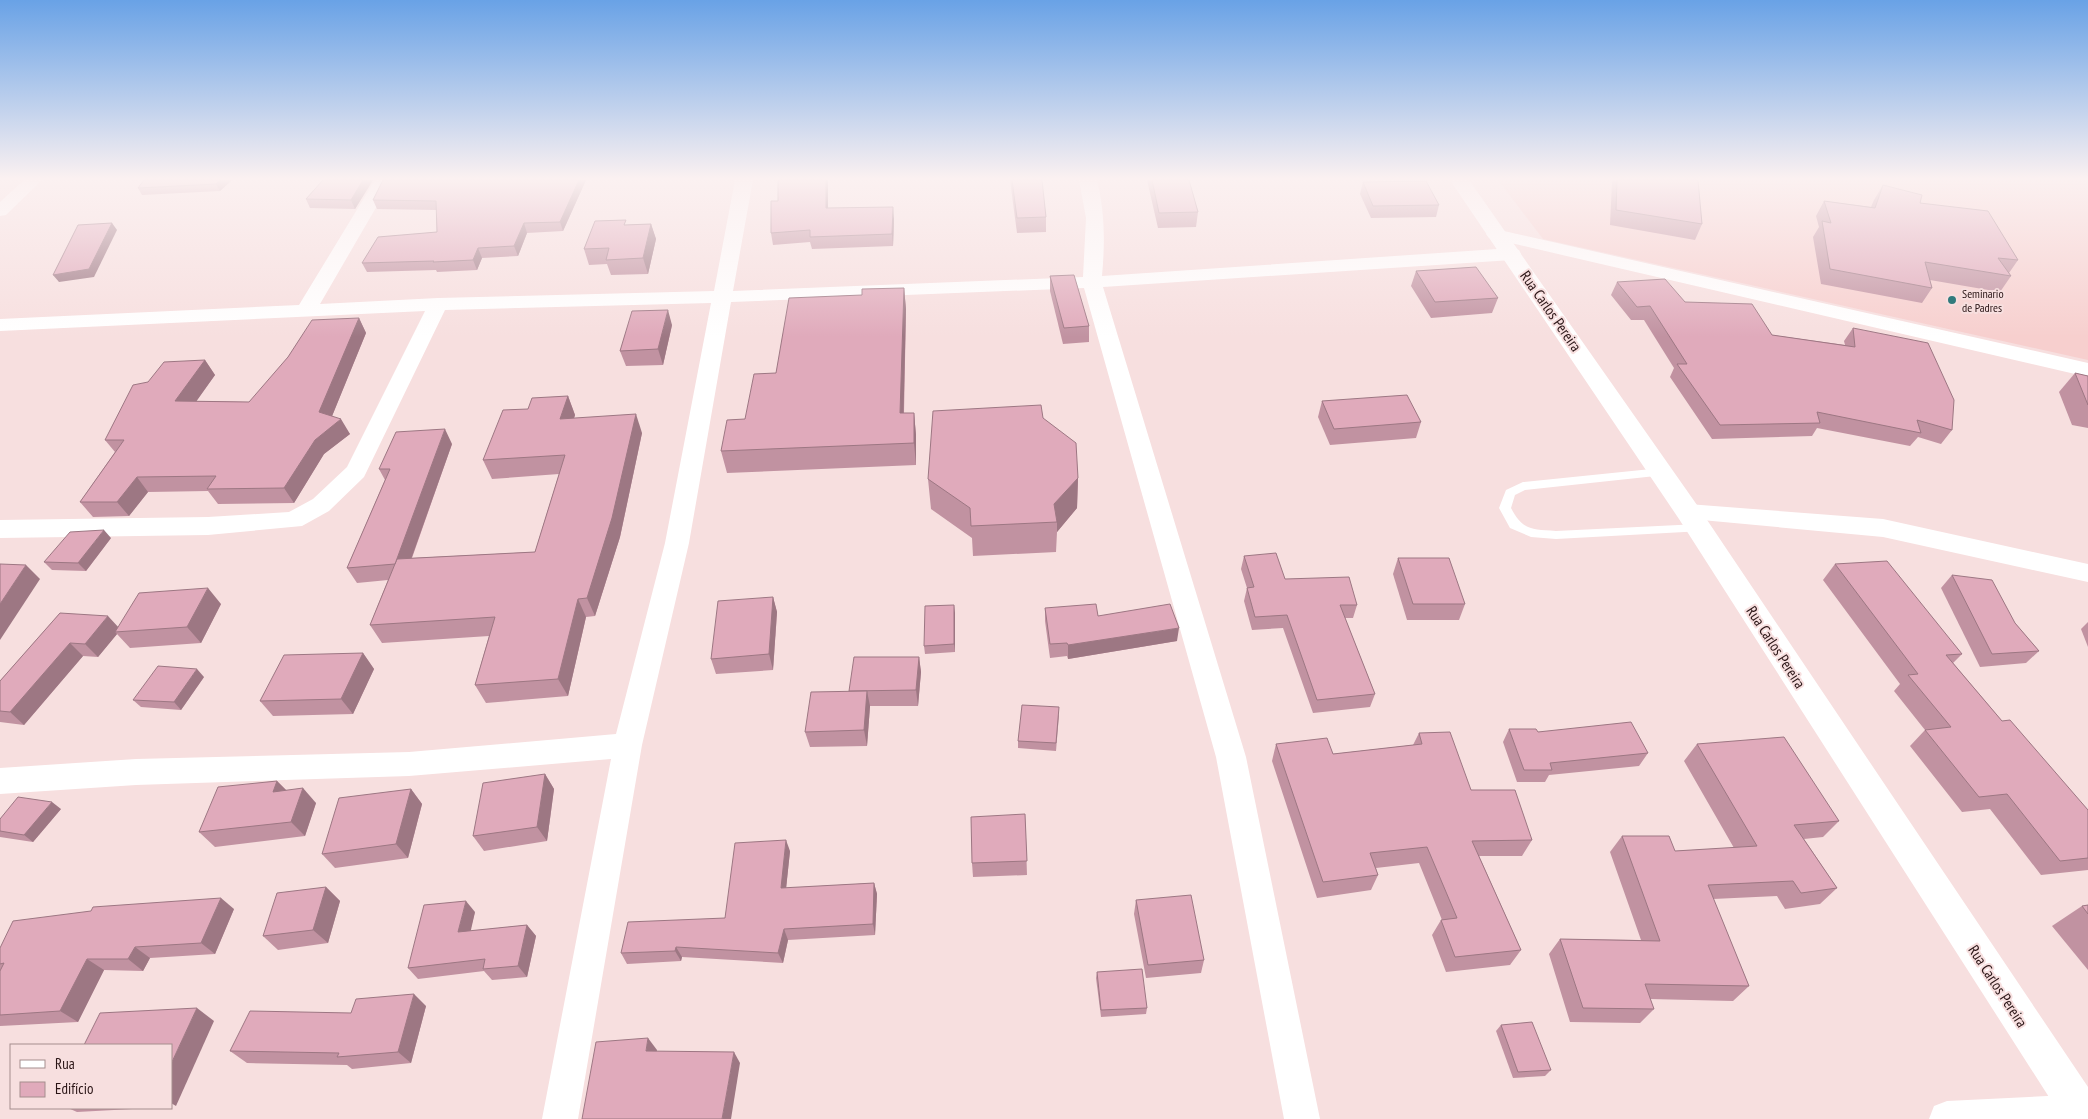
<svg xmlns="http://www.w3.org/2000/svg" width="2088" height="1119" viewBox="0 0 2088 1119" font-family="'PT Sans Narrow',sans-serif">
<rect width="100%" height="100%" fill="#f7dfdf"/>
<path fill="#f7cfce" d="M1498,180H2088V360L1543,239Z"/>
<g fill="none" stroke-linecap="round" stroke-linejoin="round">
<path fill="#fff" fill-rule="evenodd" d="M1661,468L1667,472L1665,475L1525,490L1515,495L1511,508C1523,531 1532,529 1556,531L1699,524L1705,528L1703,531L1556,539L1531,537L1510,528L1499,508L1506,490L1523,482Z"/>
<g fill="#fff" fill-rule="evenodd">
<path d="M24,180H42L6,215L0,216V202Z"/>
<path d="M375,180H392L320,304L438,298L714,291L735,180H753L733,291L1083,277L1086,218L1079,180H1097C1105,212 1105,243 1102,276L1512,248L1519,250L1521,254L1519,258L1512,260L1103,287L1246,757L1320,1119H1284L1216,757L1084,288L731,302L689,543L642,745L578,1119H542L611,759L409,776L136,785L0,794V768L136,759L409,752L616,734L665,543L711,303L445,310L364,477L329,511L302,526L208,535L0,538V520L208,517L289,512L313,499L347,467L425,311L0,331V319L299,305Z"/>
<path d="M1495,229L2088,363V377L1489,238L1486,234L1489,230Z"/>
<path d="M1688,504L1883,519L2088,564V582L1883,537L1680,518L1676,512L1680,506Z"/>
<path d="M2088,1094V1119H1929L1934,1106L1947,1101Z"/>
</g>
<path fill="#fff" fill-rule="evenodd" d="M1450,180H1469L1697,505L2088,1087V1119H2063L1679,519Z"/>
</g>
<g fill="#c192a1">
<path d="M144,180H232L220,191L142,195L138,188Z"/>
<path d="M323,180H373L355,209L310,208L306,199Z"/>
<path d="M383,180H586L563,231L527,233L518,256L482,258L477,270L437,272L436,270L367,272L362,263L437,232V210L377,209L373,200Z"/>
<path d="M778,180H828V208L894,219L893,246L812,249L810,242L773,245L771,233L778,201Z"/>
<path d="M1010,180H1042L1046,217V232L1017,233Z"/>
<path d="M1147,180H1189L1198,212L1196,227L1158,228Z"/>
<path d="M1613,180H1696L1702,224L1695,240L1610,225L1612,182Z"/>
<path d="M1363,182L1439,205L1436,217L1371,218L1360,194Z"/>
<path d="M1883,185L1920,203L2018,260L2009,273L2011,276L2000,292L1930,280L1932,288L1922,303L1821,284L1813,237L1819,227L1816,216L1824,201L1871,207L1874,200Z"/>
<path d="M651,224L656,239L648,274L611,275L607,264L589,265L584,249L628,225Z"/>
<path d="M1416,271L1498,298L1492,313L1431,318L1411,286Z"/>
<path d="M1050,276L1089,326V342L1063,344L1050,291Z"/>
<path d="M1617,282L1685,302L1772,335L1845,345L1844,341L1853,328L1952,430L1941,444L1918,437L1910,446L1817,428L1812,436L1712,439L1670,377L1674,368L1644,320H1631L1611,295Z"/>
<path d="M904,288L906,309L904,413H914L916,435V465L727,473L721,451L745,419L776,373L862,295Z"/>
<path d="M359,318L366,333L332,416L350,434L324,454L294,503L218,504L208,491L148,492L129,516L93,517L80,502L115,452L105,440L148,382L205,360L215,375L196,401L249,402Z"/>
<path d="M672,325L663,365L626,366L620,351Z"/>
<path d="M2075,373L2088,376V428L2072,425L2059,392Z"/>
<path d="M568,396L575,415L574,418L642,433L620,537L595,616L586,617L568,696L486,703L475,685L489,636L382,643L370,625L388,580L357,583L347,568L385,480L379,469L452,444L412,558L535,552L559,474L492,479L483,460L528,409Z"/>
<path d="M1322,401L1421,422L1416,438L1330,445L1318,417Z"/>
<path d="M1043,418L1078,478L1077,508L1057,532L1056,552L973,556L972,538L931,509L928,479Z"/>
<path d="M111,538L86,571L52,570L44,562Z"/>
<path d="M1244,556L1285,579L1357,605L1353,618H1345L1375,694L1370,707L1313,713L1283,628L1252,630L1244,601L1247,588L1241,569Z"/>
<path d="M1398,558L1465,604L1459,620H1407L1393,574Z"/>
<path d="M1835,564L1962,654L1953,663L2002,721L2088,810V870L2041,875L1990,809L1962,812L1910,746L1925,730L1894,691L1900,684L1823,580Z"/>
<path d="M1952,575L2015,623L2039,651L2026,663L1980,667L1941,588Z"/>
<path d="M773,597L777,612L773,670L716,674L711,659Z"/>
<path d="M221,604L201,643L130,648L117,634L98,657L83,656L24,725L0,722V681L60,613L118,627Z"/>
<path d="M954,605L955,652L925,654L924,646Z"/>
<path d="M1045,608L1098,616L1177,641L1068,659L1067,656L1050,658L1045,621Z"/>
<path d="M2088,622V647L2081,629Z"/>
<path d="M363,653L374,669L353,714L273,716L260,701Z"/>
<path d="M919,657L921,672L918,706H870L867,746L810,747L805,732L849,691Z"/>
<path d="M204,677L181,710L141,707L133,700Z"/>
<path d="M1059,715L1056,751L1018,748V741Z"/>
<path d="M1509,729L1538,732L1648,753L1639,766L1549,775L1545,782H1517L1503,742Z"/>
<path d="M1419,733L1471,790L1532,840L1522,856H1479L1521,950L1510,965L1446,972L1432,935L1441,920H1442L1419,863L1376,868L1378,875L1371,890L1317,898L1272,761L1276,744L1333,754L1413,745Z"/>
<path d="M1697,744L1839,821L1823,837L1804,839L1837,888L1820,904L1785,909L1777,896L1713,899L1749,986L1733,1001L1650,999L1654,1009L1640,1023L1570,1022L1549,954L1560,939L1641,940L1610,852L1622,836L1675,851L1734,848L1684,761Z"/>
<path d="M545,774L554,789L547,841L484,851L473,836Z"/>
<path d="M277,781L286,790L316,803L305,836L215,847L199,832Z"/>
<path d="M411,789L422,804L408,858L335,868L322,854Z"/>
<path d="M61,809L33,842L0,837V819Z"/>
<path d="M1025,814L1027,875L973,877L972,863Z"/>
<path d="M790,851L786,888L874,883L877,894L875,935L788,940L783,963L682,957L681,961L627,964L621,953L725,918Z"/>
<path d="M326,887L340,901L328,943L278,950L263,936Z"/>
<path d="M1136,900L1204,960L1201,973L1146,978L1134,914Z"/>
<path d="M2088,905V970L2052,926L2082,906Z"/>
<path d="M234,909L215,954L150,958L143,971L104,970L78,1022L0,1026V948Z"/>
<path d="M475,912L470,931L527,925L536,936L527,977L492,980L484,971L418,979L408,968Z"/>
<path d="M1097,972L1147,1008L1146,1014L1101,1017L1096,978Z"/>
<path d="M426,1006L411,1063L352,1069L347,1065L247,1063L230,1051L351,1013Z"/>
<path d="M1501,1025L1551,1070L1545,1076L1513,1078L1496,1031Z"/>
<path d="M68,1108H151L77,1112Z"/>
</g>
<g fill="#9d7783">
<path d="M220,180H232L220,191L216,184Z"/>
<path d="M363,180H373L355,209L351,200Z"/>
<path d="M579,180H586L563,231L560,222Z"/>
<path d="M826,180H828V220L826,208Z"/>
<path d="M893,207L894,219L893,246L892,234Z"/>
<path d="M112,223L117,230L94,277L59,282L53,275Z"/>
<path d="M524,223L527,233L518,256L514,246Z"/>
<path d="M651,224L656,239L648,274L643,258Z"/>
<path d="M478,248L482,258L477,270L473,260Z"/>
<path d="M904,288L906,309L903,435L900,413Z"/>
<path d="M668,310L672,325L663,365L658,349Z"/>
<path d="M359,318L366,333L328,426L319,412Z"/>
<path d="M205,360L215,375L186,416L175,401Z"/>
<path d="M568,396L575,415L568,438L560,419Z"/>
<path d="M914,413L916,435V465L914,443Z"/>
<path d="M636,414L642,433L620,537L595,616L587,598Z"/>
<path d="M341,419L350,434L324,454L294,503L284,488L315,440Z"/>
<path d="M445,429L452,444L404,579L395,564Z"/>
<path d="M137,477L148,492L129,516L117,502Z"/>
<path d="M1078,478L1077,508L1057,532V522L1054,504Z"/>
<path d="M104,530L111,538L86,571L78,563Z"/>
<path d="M26,565L40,579L0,640V604Z"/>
<path d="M208,588L221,604L201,643L187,627Z"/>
<path d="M773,597L777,612L773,670L769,654Z"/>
<path d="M578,599L586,617L568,696L558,679Z"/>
<path d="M954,605L955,613V652L954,644Z"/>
<path d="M108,616L120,629L115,632L117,634L98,657L85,644Z"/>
<path d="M1179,628L1177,641L1068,659V645Z"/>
<path d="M70,643L83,656L24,725L10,712Z"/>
<path d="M363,653L374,669L353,714L341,699Z"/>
<path d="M919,657L921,672L918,706L916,690Z"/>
<path d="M197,669L204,677L181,710L174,702Z"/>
<path d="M867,691L870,706L867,746L864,730Z"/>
<path d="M545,774L554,789L547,841L537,827Z"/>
<path d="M277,781L291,795L273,792Z"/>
<path d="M303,788L316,803L305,836L291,822Z"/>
<path d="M411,789L422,804L408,858L396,844Z"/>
<path d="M52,802L61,809L33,842L24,835Z"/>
<path d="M786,840L790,851L785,899L781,888Z"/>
<path d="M874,883L877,894L875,935L873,924Z"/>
<path d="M326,887L340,901L328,943L313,930Z"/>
<path d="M221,898L234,909L215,954L201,943Z"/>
<path d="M466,901L475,912L468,943L458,932Z"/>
<path d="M527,925L536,936L527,977L518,966Z"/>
<path d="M784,929L788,940L783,963L778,953Z"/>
<path d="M135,947L150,958L143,971L128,959Z"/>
<path d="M676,947L682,957L681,961L675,951Z"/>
<path d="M87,959L104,970L78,1022L60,1011Z"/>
<path d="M414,994L426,1006L411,1063L398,1052Z"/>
<path d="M197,1008L214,1021L176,1106L171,1103V1064Z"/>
<path d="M648,1038L657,1050L655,1063L646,1051Z"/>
<path d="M734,1052L740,1063L731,1119H722Z"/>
</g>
<g fill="#e0aabb" stroke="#9d7783">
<path d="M144,180H220L216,184L138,188Z"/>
<path d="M323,180H363L351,200L306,199Z"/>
<path d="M383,180H579L560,222L524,223L514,246L478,248L473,260L433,262L434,261L362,263L378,237L437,232L436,201L373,200Z"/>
<path d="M778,180H826V208L893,207L892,234L810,237V230L771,233V201H778Z"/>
<path d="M1012,180H1042L1046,217L1017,218Z"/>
<path d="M1152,180H1189L1198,212L1159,213Z"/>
<path d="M1617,180H1698L1702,224L1616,210Z"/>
<path d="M1426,181L1439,205L1373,206L1363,182Z"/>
<path d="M1883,185L1922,195L1920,203L1988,211L2018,260L1998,258L2011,276L1925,262L1932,288L1830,269L1822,221L1831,223L1824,201L1875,208Z"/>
<path d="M626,220L624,225L651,224L643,258L606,260L609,248L584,249L595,221Z"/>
<path d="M112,223L89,269L53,275L78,225Z"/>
<path d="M1476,267L1498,298L1435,302L1416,271Z"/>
<path d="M1074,275L1089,326L1064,328L1050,276Z"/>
<path d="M1665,279L1685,302L1752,304L1772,335L1855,347L1853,328L1928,343L1954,400L1952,430L1917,420L1921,433L1817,412L1820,423L1720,425L1677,364H1687L1650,306L1637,307L1617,282Z"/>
<path d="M904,288L900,413H914V443L721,451L727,420L745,419L754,374L776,373L789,298L862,295V289Z"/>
<path d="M668,310L658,349L620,351L632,311Z"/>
<path d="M359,318L319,412L341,419L315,440L284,488L207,489L216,476L137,477L117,502H80L124,440H105L133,385L148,382L164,362L205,360L175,401L249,402L288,357L312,320Z"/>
<path d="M2075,373L2088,376V405Z"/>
<path d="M1407,395L1421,422L1334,429L1322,401Z"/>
<path d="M568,396L560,419L636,414L612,518L587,598L578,599L558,679L475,685L495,617L370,625L397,559L535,552L565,455L483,460L503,410L528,409L532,398Z"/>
<path d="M1041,405L1043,418L1076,443L1078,478L1054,504L1057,522L971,526L970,508L928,479L933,411Z"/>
<path d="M445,429L395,564L347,568L390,469H379L396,432Z"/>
<path d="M104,530L78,563L44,562L70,532Z"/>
<path d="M1276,553L1285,579L1349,577L1357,605H1340L1375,694L1317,700L1287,615L1255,617L1247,588L1254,587L1244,556Z"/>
<path d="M1398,558H1449L1465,604H1413Z"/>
<path d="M1887,561L1962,654L1946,655L2002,721L2010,720L2088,810V858L2060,861L2007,794L1979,797L1925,730L1951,727L1908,675L1918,674L1835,564Z"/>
<path d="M0,564L26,565L0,604Z"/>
<path d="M1952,575L1992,580L2015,623L2039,651L1992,654Z"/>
<path d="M208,588L187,627L115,632L139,593Z"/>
<path d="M773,597L769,654L711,659L718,601Z"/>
<path d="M1096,604L1098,616L1170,604L1179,628L1068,645L1067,643L1050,644L1045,608Z"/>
<path d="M954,605V644L924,646L925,606Z"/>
<path d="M60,613L108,616L85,644L70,643L10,712L0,711V681Z"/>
<path d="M363,653L341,699L260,701L284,655Z"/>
<path d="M854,657H919L916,690L849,691Z"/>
<path d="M158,666L197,669L174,702L133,700Z"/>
<path d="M867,691L864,730L805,732L811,692Z"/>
<path d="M1022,705L1059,707L1056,743L1018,741Z"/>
<path d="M1631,722L1648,753L1550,763L1552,770H1524L1509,729H1536L1538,732Z"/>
<path d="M1450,732L1471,790H1515L1532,840L1472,841L1521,950L1455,957L1441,920L1457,918L1427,847L1370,853L1378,875L1323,882L1276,744L1327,738L1333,754L1422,744L1419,733Z"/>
<path d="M1784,737L1839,821L1794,825L1837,888L1801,893L1793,881L1708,885L1749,986L1645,984L1654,1009L1583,1008L1560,939L1660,941L1622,836H1669L1675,851L1757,846L1697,744Z"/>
<path d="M545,774L537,827L473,836L483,783Z"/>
<path d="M277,781L273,792L303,788L291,822L199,832L218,787Z"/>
<path d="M411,789L396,844L322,854L339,798Z"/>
<path d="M18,797L52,802L24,835L0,831V819Z"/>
<path d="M1025,814L1027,861L972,863L971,817Z"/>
<path d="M786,840L781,888L874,883L873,924L784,929L778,953L676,947L675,951L621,953L628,922L725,918L735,843Z"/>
<path d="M326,887L313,930L263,936L277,893Z"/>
<path d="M1191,895L1204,960L1148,965L1136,900Z"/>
<path d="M221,898L201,943L135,947L128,959H87L60,1011L0,1015V971L4,963L0,964V948L13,921L91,911L93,907Z"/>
<path d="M466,901L458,932L527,925L518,966L483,969L485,959L408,968L424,905Z"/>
<path d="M2088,905V914L2082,906Z"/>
<path d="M1142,969L1147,1008L1101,1010L1097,972Z"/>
<path d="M414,994L398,1052L337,1057L339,1053L230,1051L250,1011L351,1013L356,999Z"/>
<path d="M197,1008L171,1064V1045H84L100,1013Z"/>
<path d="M1532,1022L1551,1070L1518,1072L1501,1025Z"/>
<path d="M648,1038L646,1051L734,1052L722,1119H582L596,1042Z"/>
</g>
<linearGradient id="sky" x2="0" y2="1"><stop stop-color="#69a2e6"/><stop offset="0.53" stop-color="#fbf1f1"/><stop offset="1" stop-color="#fbf1f1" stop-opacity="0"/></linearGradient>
<rect width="2088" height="337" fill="url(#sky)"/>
<circle fill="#317a7c" stroke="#f7dfdf" stroke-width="2" cx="1952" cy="300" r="5"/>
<g text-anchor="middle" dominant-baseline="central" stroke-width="4" stroke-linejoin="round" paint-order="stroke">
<g font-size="12" fill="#291415" stroke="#f7dfdf" text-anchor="start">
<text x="1962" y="293">Seminario<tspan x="1962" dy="14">de Padres</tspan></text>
</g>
<g font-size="15" fill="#291415" stroke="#f7dfdf">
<text transform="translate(1551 311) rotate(55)">Rua Carlos Pereira</text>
<text transform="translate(1776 647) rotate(57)">Rua Carlos Pereira</text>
<text transform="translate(1998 986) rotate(57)">Rua Carlos Pereira</text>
</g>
</g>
<rect x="10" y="1044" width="162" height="65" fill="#f7dfdf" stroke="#a58e8e"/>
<rect x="20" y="1060" width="25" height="8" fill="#ffffff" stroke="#a58e8e"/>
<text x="55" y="1069" font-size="15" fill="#291415">Rua</text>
<rect x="20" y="1082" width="25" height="15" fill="#e0aabb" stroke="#a58e8e"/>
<text x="55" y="1094" font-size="15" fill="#291415">Edifício</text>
</svg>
